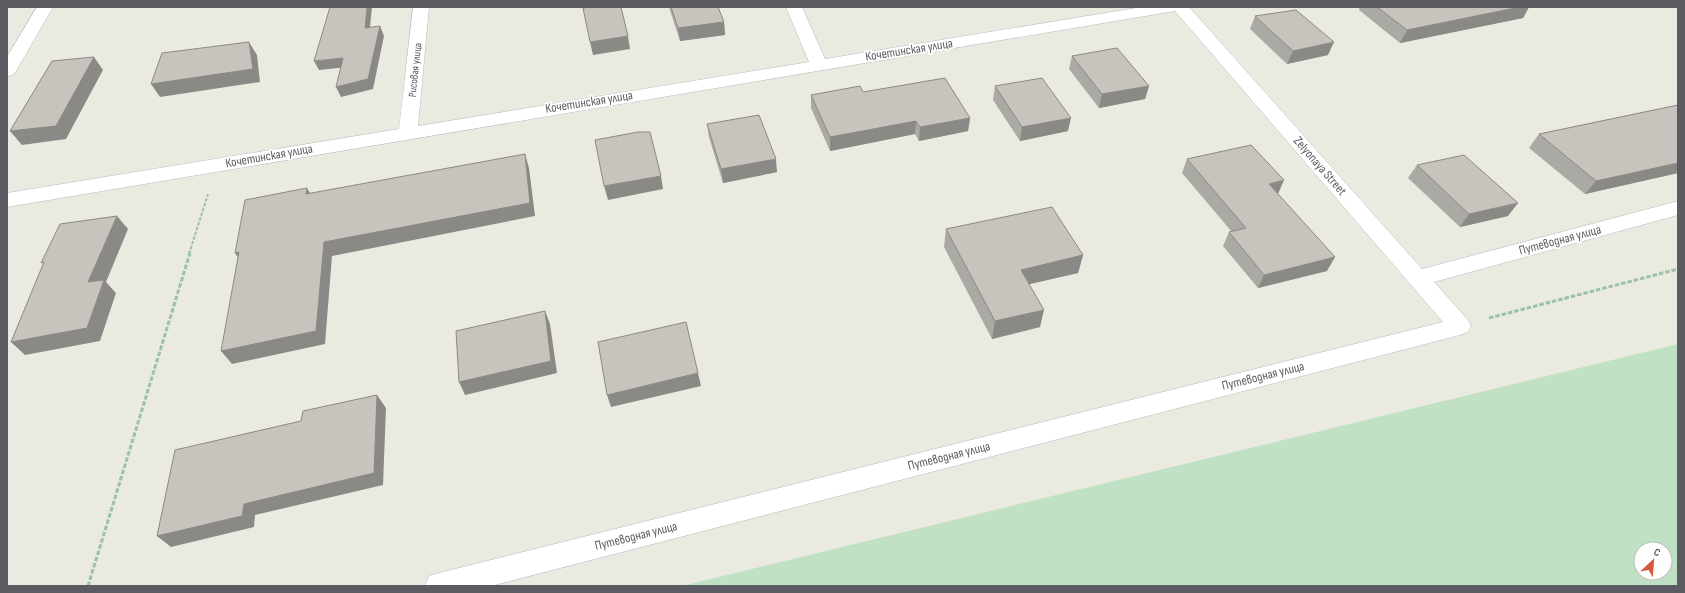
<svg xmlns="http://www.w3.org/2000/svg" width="1685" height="593" viewBox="0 0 1685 593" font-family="'Sofia Sans Condensed',sans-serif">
<rect width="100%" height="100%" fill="#ebeae1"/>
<path fill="#c0e1c3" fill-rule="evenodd" d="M1678,344V586H682ZM1641,549H1665V573H1641Z"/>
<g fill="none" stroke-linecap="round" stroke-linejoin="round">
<defs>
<g id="street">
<path d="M37,7H53L16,71L13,75L7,76V57Z"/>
<path d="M413,7H429L418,126L809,62L786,7H802L825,59L1142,7H1189L1422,269L1678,201V215L1434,282L1468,320L1471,326L1468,332L1460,335L491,586H425L429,576L439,573L1443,322L1175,11L7,207V193L399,129Z"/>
</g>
</defs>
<use href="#street" stroke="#b7b8bd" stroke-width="1"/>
<path stroke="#9ac1a9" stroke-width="2" stroke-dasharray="3.5 1.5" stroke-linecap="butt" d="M189,254L208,194"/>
<g stroke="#9ac1a9" stroke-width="3" stroke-dasharray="4.5 2" stroke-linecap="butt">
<path d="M1489,318L1678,269"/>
<path d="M88,586L190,253"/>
</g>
<use href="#street" fill="#fff" fill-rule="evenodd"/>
</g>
<g fill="#aba9a3">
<path d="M669,7H718L724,22L725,35L680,41Z"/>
<path d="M1360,7H1529L1523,18L1400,43L1359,10Z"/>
<path d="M1255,16L1328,55L1287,64L1250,29Z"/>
<path d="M1072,56L1149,86L1145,99L1099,108L1069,69Z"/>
<path d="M995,86L1068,131L1020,141L993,100Z"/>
<path d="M863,92L970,118L968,131L919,141L915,134L830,151L811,108V95Z"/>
<path d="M1678,105V173L1585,194L1529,148L1539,134Z"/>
<path d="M707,124L777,172L723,183L709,137Z"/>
<path d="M1187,159L1278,194L1327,271L1258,288L1223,246L1229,232H1232L1182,173Z"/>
<path d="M1417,165L1508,216L1460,227L1408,178Z"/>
<path d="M946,229L1083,255L1078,273L1029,284L1040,327L992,339L944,247Z"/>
</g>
<g fill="#8b8985">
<path d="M367,7H372L369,37L365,28Z"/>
<path d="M1520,7H1529L1523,18L1400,43L1407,30Z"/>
<path d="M724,22L725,35L680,41L678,28Z"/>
<path d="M380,26L384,36L373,89L341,97L336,87Z"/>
<path d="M628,36L630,49L593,55L590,42Z"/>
<path d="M249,42L257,55L260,82L160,97L151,84Z"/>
<path d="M1334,42L1328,55L1287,64L1293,51Z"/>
<path d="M94,57L103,70L66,139L22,145L10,131Z"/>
<path d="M343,58L348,67L319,70L314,61Z"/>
<path d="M1149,86L1145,99L1099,108L1102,94Z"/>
<path d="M970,118L968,131L919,141L920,127Z"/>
<path d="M1071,118L1068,131L1020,141L1022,127Z"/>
<path d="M916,121L915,134L830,151V137Z"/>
<path d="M525,154L529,168L535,216L332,256L325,344L232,364L221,351L324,242Z"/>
<path d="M776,159L777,172L723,183L721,169Z"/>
<path d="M1678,163V173L1585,194L1596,181Z"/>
<path d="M661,176L663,189L608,200L604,186Z"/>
<path d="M1284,180L1278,194L1269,184Z"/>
<path d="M307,188L315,202L306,194Z"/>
<path d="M1518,203L1508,216L1460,227L1469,214Z"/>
<path d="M117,216L128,229L106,282L116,293L100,341L25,355L11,342L88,282Z"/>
<path d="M239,252L244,266L235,253Z"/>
<path d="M1083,255L1078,273L1017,287L1021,270Z"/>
<path d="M1335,257L1327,271L1258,288L1264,275Z"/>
<path d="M1044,310L1040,327L992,339L995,321Z"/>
<path d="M545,311L550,324L557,373L465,395L459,382Z"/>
<path d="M698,373L701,386L611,407L607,395Z"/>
<path d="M377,395L386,408L383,485L255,515L254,527L171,547L157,536L244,504Z"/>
</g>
<g fill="#c7c4be" stroke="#8b8985">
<path d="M330,7H367L365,28L380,26L368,79L336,87L343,58L314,61Z"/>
<path d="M593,7H621L628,36L590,42L583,8Z"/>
<path d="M671,7H718L724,22L678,28Z"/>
<path d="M1377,7H1520L1407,30Z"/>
<path d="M1296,10L1334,42L1293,51L1255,16Z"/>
<path d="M249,42L253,69L151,84L162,53Z"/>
<path d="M1117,48L1149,86L1102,94L1072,56Z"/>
<path d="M94,57L56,126L10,131L52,61Z"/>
<path d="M945,78L970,118L920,127L916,121L830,137L811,95L860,86L863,92Z"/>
<path d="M1042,78L1071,118L1022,127L995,86Z"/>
<path d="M1678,105V163L1596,181L1539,134Z"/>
<path d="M759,115L776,159L721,169L707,124Z"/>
<path d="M638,132H650L661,176L604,186L595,140Z"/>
<path d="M1251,145L1284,180L1269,184L1335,257L1264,275L1229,232L1246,228L1187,159Z"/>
<path d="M525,154L530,203L324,242L316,331L221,351L239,252L235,253L245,200L307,188L306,194Z"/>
<path d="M1464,155L1518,203L1469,214L1417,165Z"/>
<path d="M1052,207L1083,255L1021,270L1044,310L995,321L946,229Z"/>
<path d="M117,216L88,282L104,280L87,328L11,342L44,262L41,263L60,224Z"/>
<path d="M545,311L551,361L459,382L456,331Z"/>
<path d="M686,322L698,373L607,395L598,342Z"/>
<path d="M377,395L374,473L244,504L242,516L157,536L175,450L301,421L303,411Z"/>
</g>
<g text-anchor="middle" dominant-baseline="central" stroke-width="3.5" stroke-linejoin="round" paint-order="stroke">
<g font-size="11" fill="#5a5c61" stroke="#fff">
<text transform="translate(415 70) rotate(-84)">Рисовая улица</text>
</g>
<g font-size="13" fill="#5a5c61" stroke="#fff">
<text transform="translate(909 50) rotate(-9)">Кочетинская улица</text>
<text transform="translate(589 102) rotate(-9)">Кочетинская улица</text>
<text transform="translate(269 156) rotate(-10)">Кочетинская улица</text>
<text transform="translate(1320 166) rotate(49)">Zelyonaya Street</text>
<text transform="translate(1560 240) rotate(-15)">Путеводная улица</text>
<text transform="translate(1263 376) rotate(-14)">Путеводная улица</text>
<text transform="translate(949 456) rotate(-14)">Путеводная улица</text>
<text transform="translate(636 536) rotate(-14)">Путеводная улица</text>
</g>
</g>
<rect width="1685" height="593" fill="none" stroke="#5a5c61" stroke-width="16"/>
<g transform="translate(1653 561) rotate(26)"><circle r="19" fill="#ffffff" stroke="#bdbec0"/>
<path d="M0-3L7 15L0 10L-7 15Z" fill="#d7583b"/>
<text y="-6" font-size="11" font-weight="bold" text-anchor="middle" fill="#5a5c61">С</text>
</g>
</svg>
